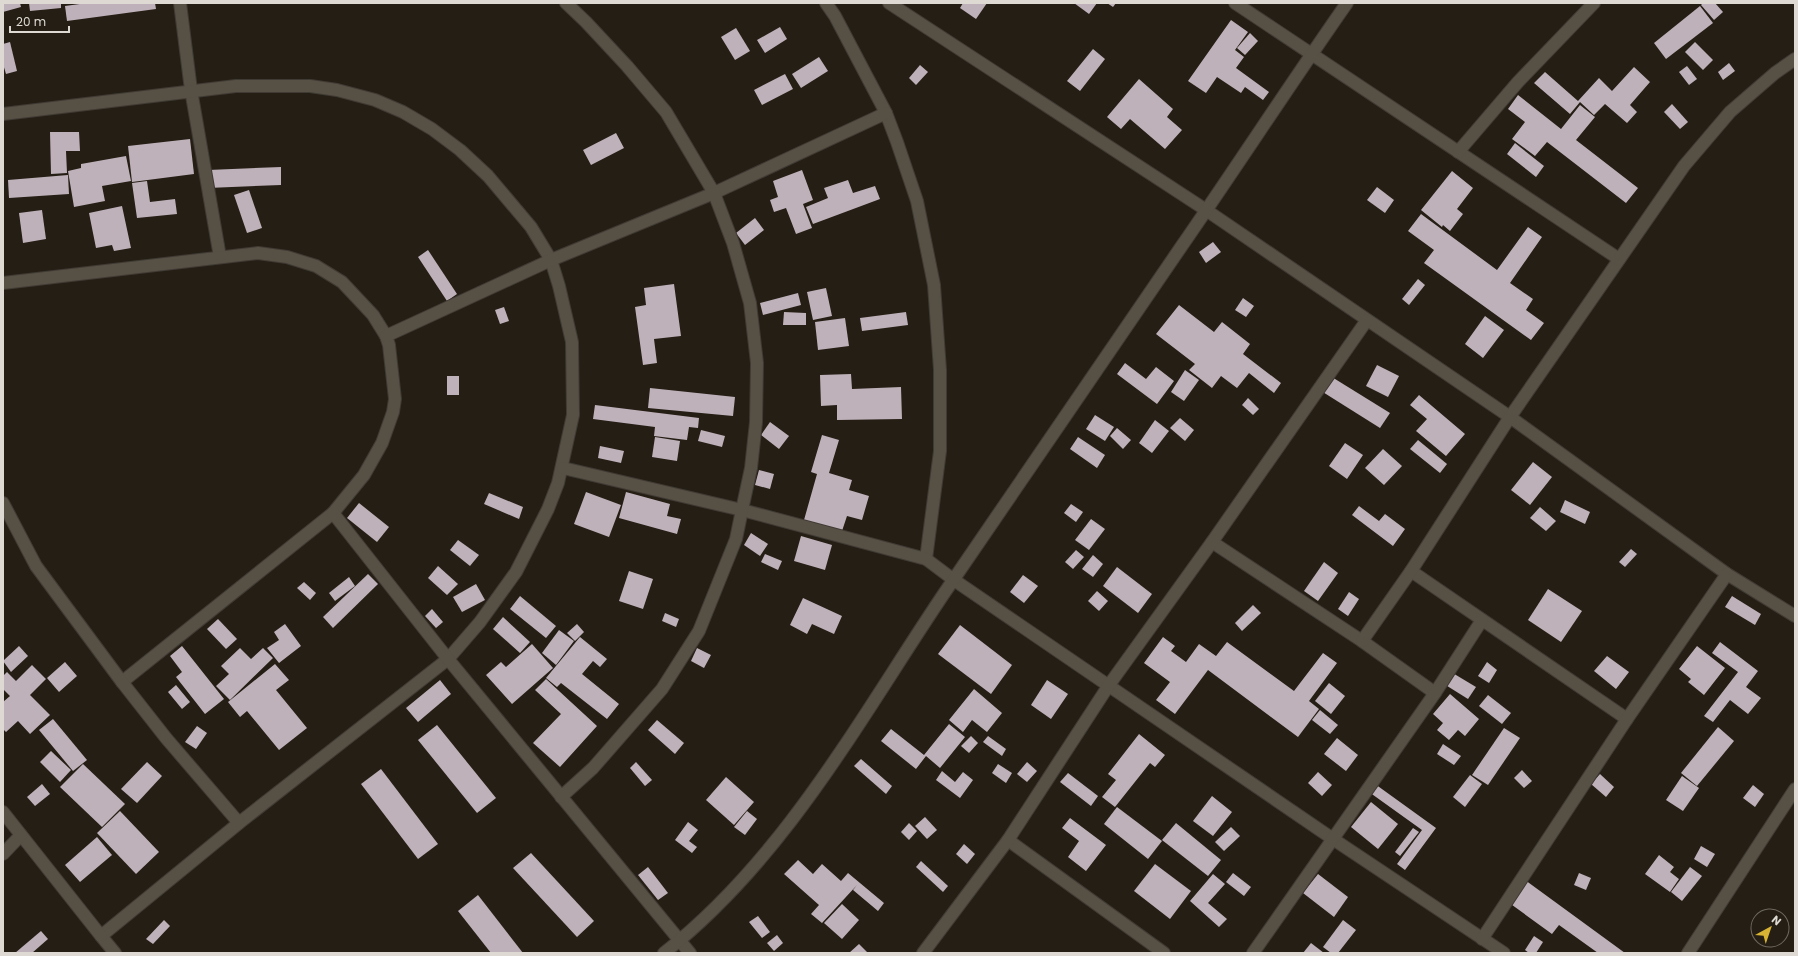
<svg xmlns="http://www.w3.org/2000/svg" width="1798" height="956" viewBox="0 0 1798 956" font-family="Poppins,sans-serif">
<rect width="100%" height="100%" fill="#241e14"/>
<g fill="#bfb1ba">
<path d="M3,3H20L21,7L3,12Z"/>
<path d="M29,3H61V8L30,11Z"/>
<path d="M87,3H155L156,9L67,21L65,6Z"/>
<path d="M963,3H987L976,19L960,8Z"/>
<path d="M1074,3H1097L1089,14Z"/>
<path d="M1107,3H1116L1113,7Z"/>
<path d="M1703,3H1715L1723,12L1714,20L1701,5Z"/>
<path d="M1700,6L1713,23L1666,59L1654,43Z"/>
<path d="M1231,20L1248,32L1235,50L1244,57L1236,68L1269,92L1263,100L1245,87L1241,93L1217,77L1206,93L1188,81Z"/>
<path d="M780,27L787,39L765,53L757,40Z"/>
<path d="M736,28L750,51L735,60L721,37Z"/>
<path d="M1250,33L1258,41L1245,55L1237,48Z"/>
<path d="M10,42L17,71L6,74L3,64V44Z"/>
<path d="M1695,42L1713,60L1703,70L1685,52Z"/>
<path d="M1093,49L1105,59L1080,91L1067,81Z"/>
<path d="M819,57L828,71L801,88L792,74Z"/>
<path d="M1729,63L1735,71L1723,80L1718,72Z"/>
<path d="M920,65L928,72L916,85L909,78Z"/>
<path d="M1687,66L1697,79L1689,85L1679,72Z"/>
<path d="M1634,67L1650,82L1630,105L1637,112L1627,123L1605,104L1594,115L1580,102L1570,114L1534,83L1545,72L1578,101L1599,78L1612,91Z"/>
<path d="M785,74L793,89L762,105L754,90Z"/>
<path d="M1139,79L1173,109L1167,117L1182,130L1165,149L1130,119L1121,129L1107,117Z"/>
<path d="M1518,95L1561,129L1580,105L1595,117L1576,140L1638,188L1626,203L1547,142L1535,156L1512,139L1525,122L1508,109Z"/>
<path d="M1672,104L1688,122L1680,129L1664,112Z"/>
<path d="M50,132H79L80,151H66L67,173L51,174Z"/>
<path d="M616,133L624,148L591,165L583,150Z"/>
<path d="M190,139L194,174L132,182L128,146Z"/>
<path d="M1515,143L1544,166L1536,177L1507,154Z"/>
<path d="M126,156L131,181L102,186L105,201L74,207L68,171L81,168V164Z"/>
<path d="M281,167V185L208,188V170Z"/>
<path d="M802,170L813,200L803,204L812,228L796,234L786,208L774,212L770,200L778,197L773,181Z"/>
<path d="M1452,171L1473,188L1457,209L1463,214L1450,231L1443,225L1442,227L1421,210Z"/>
<path d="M68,175L69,194L9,198L8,180Z"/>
<path d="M848,180L853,193L875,186L880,199L813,224L806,207L828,198L824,188Z"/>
<path d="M147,181L150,202L175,199L177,214L137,218L132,183Z"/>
<path d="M1377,187L1394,200L1385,213L1367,200Z"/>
<path d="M249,190L262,228L247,233L234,195Z"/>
<path d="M122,206L131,248L114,251L112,245L96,248L89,213Z"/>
<path d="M42,210L46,239L23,243L19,213Z"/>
<path d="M1421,214L1497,270L1528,227L1542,237L1510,283L1533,299L1526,310L1544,323L1531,340L1424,263L1434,250L1408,231Z"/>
<path d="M755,218L764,230L745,245L736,233Z"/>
<path d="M1213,242L1221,252L1206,263L1199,252Z"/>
<path d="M428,250L457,294L447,301L418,257Z"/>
<path d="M1418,279L1425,285L1409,305L1402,299Z"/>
<path d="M674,284L681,336L654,339L657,363L643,365L635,307L646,305L644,288Z"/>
<path d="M826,288L832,316L813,320L807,292Z"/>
<path d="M798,293L801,305L763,315L760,303Z"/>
<path d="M1243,298L1254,306L1246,317L1235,310Z"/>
<path d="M1179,305L1214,332L1222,322L1250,344L1243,354L1281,383L1274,393L1249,373L1237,388L1221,376L1212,388L1189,370L1195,364L1156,334Z"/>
<path d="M504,307L509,321L500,324L495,310Z"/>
<path d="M784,312L806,313V325H783Z"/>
<path d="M906,312L908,325L862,331L860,318Z"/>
<path d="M1485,316L1504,330L1483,358L1465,344Z"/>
<path d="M845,318L849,346L818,350L815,322Z"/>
<path d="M1125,363L1146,379L1156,367L1174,381L1157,404L1117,374Z"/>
<path d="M1377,365L1399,376L1388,397L1366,386Z"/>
<path d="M1185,370L1199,380L1184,401L1171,392Z"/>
<path d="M851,374L852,389L901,387L902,419L837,420V405L821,406L820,375Z"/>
<path d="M1327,374L1390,413L1380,428L1318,389Z"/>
<rect x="447" y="376" width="12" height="19"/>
<path d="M650,388L735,397L733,416L648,408Z"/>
<path d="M1419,395L1465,434L1446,456L1416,431L1427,419L1410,405Z"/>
<path d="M1248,398L1259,409L1253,415L1242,405Z"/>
<path d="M595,405L699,418L698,428L689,427L687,440L654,436L655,427L593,419Z"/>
<path d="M1095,415L1114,427L1105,441L1086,429Z"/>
<path d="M1180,418L1194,430L1185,441L1170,428Z"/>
<path d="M1155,420L1169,431L1152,453L1139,443Z"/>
<path d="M770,422L789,436L779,449L761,435Z"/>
<path d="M1117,428L1131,440L1123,449L1110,436Z"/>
<path d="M701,430L725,436L722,447L698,441Z"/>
<path d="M822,435L839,440L829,473L852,480L849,490L869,496L862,520L847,516L842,531L804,520L817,474L811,472Z"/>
<path d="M655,437L680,441L677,461L652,457Z"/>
<path d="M1078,437L1105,455L1097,468L1070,449Z"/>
<path d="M1418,440L1447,464L1440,473L1410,449Z"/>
<path d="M1345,443L1363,455L1347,479L1329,466Z"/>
<path d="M600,446L624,451L621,463L598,458Z"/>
<path d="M1383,449L1402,466L1384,485L1365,468Z"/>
<path d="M1533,462L1552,477L1530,505L1511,490Z"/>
<path d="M759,470L774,474L770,489L755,485Z"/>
<path d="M586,492L621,505L609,537L574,524Z"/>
<path d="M626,492L670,504L667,516L681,519L677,534L619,518Z"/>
<path d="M489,493L523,507L519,519L484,504Z"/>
<path d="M1565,500L1590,512L1585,524L1560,512Z"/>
<path d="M359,503L389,527L377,542L347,518Z"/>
<path d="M1071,504L1083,512L1076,522L1064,513Z"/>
<path d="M1359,506L1379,521L1385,514L1405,529L1393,546L1352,515Z"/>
<path d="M1540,507L1556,521L1546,531L1530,518Z"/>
<path d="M1091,519L1105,529L1089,550L1075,540Z"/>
<path d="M751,533L768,544L760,556L744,545Z"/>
<path d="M801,536L832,545L825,570L794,561Z"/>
<path d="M458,540L479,555L470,566L450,550Z"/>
<path d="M1631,549L1637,554L1625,567L1619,562Z"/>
<path d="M1076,550L1084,557L1073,569L1065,562Z"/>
<path d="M765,554L782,561L778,570L761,562Z"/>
<path d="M1093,555L1103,564L1093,577L1082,569Z"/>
<path d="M1324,562L1338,573L1318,601L1304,591Z"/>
<path d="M438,566L458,584L447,595L428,578Z"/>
<path d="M1117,567L1152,594L1138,613L1103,586Z"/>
<path d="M629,571L653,579L643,609L619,601Z"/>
<path d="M368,574L378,584L333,628L323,617Z"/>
<path d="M1023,575L1038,586L1024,603L1010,592Z"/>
<path d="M349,577L355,586L335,601L329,593Z"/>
<path d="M304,582L316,593L310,600L297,588Z"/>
<path d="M476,584L485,600L462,612L453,597Z"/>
<path d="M1548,589L1582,611L1561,642L1528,620Z"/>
<path d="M1097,591L1108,601L1099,611L1088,601Z"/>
<path d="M1349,592L1359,599L1348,616L1338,609Z"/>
<path d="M520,596L556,626L546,638L510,609Z"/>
<path d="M1732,596L1761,614L1755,625L1725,607Z"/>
<path d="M803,598L842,616L834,634L812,624L807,634L790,625Z"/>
<path d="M1253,605L1261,613L1242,631L1235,623Z"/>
<path d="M432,609L443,622L436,628L425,616Z"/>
<path d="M665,613L679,619L676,627L662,621Z"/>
<path d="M503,617L530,642L520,653L493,629Z"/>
<path d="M218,619L237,639L226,649L207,629Z"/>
<path d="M285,624L301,646L279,663L267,648L279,640L274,632Z"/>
<path d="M577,624L584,632L575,641L567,633Z"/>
<path d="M960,625L1012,665L991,694L938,654Z"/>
<path d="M559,630L574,641L556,665L542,653Z"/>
<path d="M580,637L607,659L600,667L593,661L582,674L619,704L607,719L561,683L557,687L546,678Z"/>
<path d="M1163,637L1175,646L1171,651L1186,662L1199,644L1216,656L1227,642L1294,691L1323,653L1337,663L1309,701L1319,709L1298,737L1208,670L1175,714L1156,700L1170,682L1144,663Z"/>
<path d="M1720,642L1758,671L1746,687L1761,698L1748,714L1730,700L1713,722L1704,716L1738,672L1712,653Z"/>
<path d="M532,644L553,668L512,704L486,675L501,662L506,667Z"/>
<path d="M19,646L28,656L11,672L3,661Z"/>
<path d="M182,646L224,699L205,714L176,677L182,672L170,656Z"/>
<path d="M1697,646L1725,668L1704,695L1688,682L1691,679L1679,669Z"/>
<path d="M240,648L251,659L263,648L273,658L230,700L216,686L229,674L221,666Z"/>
<path d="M697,648L711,655L704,668L691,661Z"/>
<path d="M1607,656L1629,672L1616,689L1594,671Z"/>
<path d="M65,662L77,676L59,692L47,678Z"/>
<path d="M1487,662L1497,670L1489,683L1478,676Z"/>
<path d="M275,664L289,680L276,690L307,728L279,750L247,711L240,717L228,702Z"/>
<path d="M32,665L46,679L30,695L50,715L30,734L18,721L6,732L3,729V702L10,696L3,689V676L7,672L16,681Z"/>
<path d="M1451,672L1476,687L1468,699L1444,684Z"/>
<path d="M546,679L597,726L560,767L533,743L561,714L535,690Z"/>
<path d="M440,680L451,694L418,722L406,708Z"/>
<path d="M1047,680L1068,694L1051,719L1031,705Z"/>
<path d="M1329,683L1345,696L1331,714L1315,701Z"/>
<path d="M176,685L190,702L182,709L168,692Z"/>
<path d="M974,689L1002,713L987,732L972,720L963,732L949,720Z"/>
<path d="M1450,694L1479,719L1465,736L1458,730L1449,740L1437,730L1443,723L1433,714Z"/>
<path d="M1488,695L1511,713L1502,724L1479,706Z"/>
<path d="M1320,710L1338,725L1330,734L1312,720Z"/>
<path d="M53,719L87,760L73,771L39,730Z"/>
<path d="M657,720L684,743L675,754L648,730Z"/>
<path d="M949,724L965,737L940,768L926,756L916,769L881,741L891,729L924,755Z"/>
<path d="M437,725L496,798L477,813L418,740Z"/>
<path d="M197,726L207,733L196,749L185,742Z"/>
<path d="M1718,727L1734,741L1697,786L1681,773Z"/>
<path d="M1504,728L1520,738L1488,785L1472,775Z"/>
<path d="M1139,734L1165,755L1155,767L1150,763L1115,807L1102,797L1116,780L1108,774Z"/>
<path d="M971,736L978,743L969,753L961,746Z"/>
<path d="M988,736L1006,749L1002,756L983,742Z"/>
<path d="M1337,738L1358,755L1346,771L1324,754Z"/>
<path d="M1443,744L1461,756L1454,765L1437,754Z"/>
<path d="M51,751L71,770L60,782L40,762Z"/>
<path d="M861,759L892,786L886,794L854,766Z"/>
<path d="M147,762L162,776L137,803L121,789Z"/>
<path d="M636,762L652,780L645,786L630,768Z"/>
<path d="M1027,762L1037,771L1027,782L1017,774Z"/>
<path d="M83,764L125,804L102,827L60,787Z"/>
<path d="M998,764L1012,773L1006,783L992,773Z"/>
<path d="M381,769L438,844L418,859L361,784Z"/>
<path d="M1522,770L1532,781L1524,788L1514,778Z"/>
<path d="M942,771L955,782L963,772L973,780L960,798L936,780Z"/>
<path d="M1318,772L1332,785L1322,796L1308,783Z"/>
<path d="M1068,773L1098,796L1091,806L1060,782Z"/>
<path d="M1600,774L1614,787L1606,797L1591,784Z"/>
<path d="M1470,775L1482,784L1465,807L1453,797Z"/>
<path d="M1682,776L1699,788L1683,811L1666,800Z"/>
<path d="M726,777L754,802L734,825L706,800Z"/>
<path d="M42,784L50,794L35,806L27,797Z"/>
<path d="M1375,784L1436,828L1405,870L1397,864L1422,830L1369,792Z"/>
<path d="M1753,785L1764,794L1755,807L1743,798Z"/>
<path d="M1212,796L1232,812L1213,836L1193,821Z"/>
<path d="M1371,802L1398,824L1378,849L1351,827Z"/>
<path d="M1117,807L1162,841L1148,859L1104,824Z"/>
<path d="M120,811L159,852L136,874L97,833Z"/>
<path d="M747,811L757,819L745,835L734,827Z"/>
<path d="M925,817L937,830L927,839L915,826Z"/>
<path d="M1070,818L1106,845L1086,871L1068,857L1079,841L1062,828Z"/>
<path d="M688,822L698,830L689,841L697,847L692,853L675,840Z"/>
<path d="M909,823L917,831L909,840L901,832Z"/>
<path d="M1176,823L1221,860L1208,876L1162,840Z"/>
<path d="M1231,827L1240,836L1224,851L1215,842Z"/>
<path d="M1413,828L1419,832L1400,856L1395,852Z"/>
<path d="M97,837L112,855L80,882L65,865Z"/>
<path d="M964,844L975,854L967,864L956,854Z"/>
<path d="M1701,846L1715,854L1707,867L1694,859Z"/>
<path d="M531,853L594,921L577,937L513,868Z"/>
<path d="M1659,855L1674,867L1670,872L1679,879L1670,892L1645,874Z"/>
<path d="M798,860L813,874L822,864L841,881L848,873L884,903L878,911L853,890L857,885L822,923L811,914L819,905L784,874Z"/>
<path d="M921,861L948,886L943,892L916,867Z"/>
<path d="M1155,864L1191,891L1170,919L1134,891Z"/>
<path d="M648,867L668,893L658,900L638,875Z"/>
<path d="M1690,867L1702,876L1682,901L1671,892Z"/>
<path d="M1233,873L1251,887L1244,896L1226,882Z"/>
<path d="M1579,873L1591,878L1586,890L1574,885Z"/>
<path d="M1213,874L1225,884L1208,903L1227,919L1219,927L1190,901Z"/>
<path d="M1318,874L1348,897L1334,917L1303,893Z"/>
<path d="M1525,880L1625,953H1598L1559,925L1552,934L1508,902Z"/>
<path d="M478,895L523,953H491L458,911Z"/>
<path d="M842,904L859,920L842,939L824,923Z"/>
<path d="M758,916L770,932L762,938L749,922Z"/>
<path d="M164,920L170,926L153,944L146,939Z"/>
<path d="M1343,920L1356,930L1338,953H1331L1323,947Z"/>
<path d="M41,931L48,939L32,953H15Z"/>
<path d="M777,935L783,943L774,951L767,943Z"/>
<path d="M1534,936L1543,942L1536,953H1529L1525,950Z"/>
<path d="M1311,943L1324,953H1303Z"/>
<path d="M859,944L868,953H849Z"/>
</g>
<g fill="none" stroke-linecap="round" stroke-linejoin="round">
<defs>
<g id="street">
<path d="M180,3L191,90L220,257"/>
<path d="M826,3L835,16L886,113L897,142L917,201L934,285L940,370V451L926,559"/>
<path d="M889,3L1206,210L1510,417L1727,574L1795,616"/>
<path d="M1235,3L1619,259"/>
<path d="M3,114L236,86H310L337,90L375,100L403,112L432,129L460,150L488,176L531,227L551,260L559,286L572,342L573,415L558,483L548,509L516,572L480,622L448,659L239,823"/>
<path d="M1458,152L1518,82L1594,3"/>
<path d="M3,283L258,253L287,257L316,266L342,282L373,315L386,336L389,345L395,399L393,412L382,443L364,475L333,513L122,682"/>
<path d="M386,336L551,260L714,193L886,113"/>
<path d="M563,468L742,510L926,559L954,580L1333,839L1504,953"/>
<path d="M3,503L36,566L122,682L166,738L239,823L101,936L115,953"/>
<path d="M333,513L448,659L690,953"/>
<path d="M1212,542L1362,641L1435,693"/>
<path d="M1411,571L1627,719"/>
<path d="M1362,641L1411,571L1510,417L1684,166L1730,112L1775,73L1795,59"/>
<path d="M561,797L593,768L662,689L699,631L736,539L742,510L751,468L756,422L757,363L750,303L733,243L714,193L666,112L627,66L586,22L566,3"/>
<path d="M3,812L101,936"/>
<path d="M1008,840L1164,953"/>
<path d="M3,854L21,835"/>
<path d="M1482,939L1627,719L1727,574"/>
<path d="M664,953C786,857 860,718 945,592C1023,477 1103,362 1181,247C1237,166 1291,83 1347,3"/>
<path d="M923,953L1008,840L1109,685L1212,542L1367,320"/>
<path d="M1253,953L1435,693L1482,620"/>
<path d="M1688,953L1795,789"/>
</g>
</defs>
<use href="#street" stroke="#3f3a34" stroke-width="14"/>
<use href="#street" stroke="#575045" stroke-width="12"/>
</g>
<rect width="1798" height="956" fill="none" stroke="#dedad3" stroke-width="8"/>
<g transform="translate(1770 928) rotate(40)"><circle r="19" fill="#241e14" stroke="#6e6960"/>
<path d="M0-3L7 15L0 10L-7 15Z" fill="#d8b434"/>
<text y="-6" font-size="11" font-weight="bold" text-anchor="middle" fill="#dedad3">N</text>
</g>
<path d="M10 26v6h59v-6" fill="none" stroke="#dedad3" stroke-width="2"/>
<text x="16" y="26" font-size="12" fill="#dedad3" stroke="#241e14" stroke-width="3" paint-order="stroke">20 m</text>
</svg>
